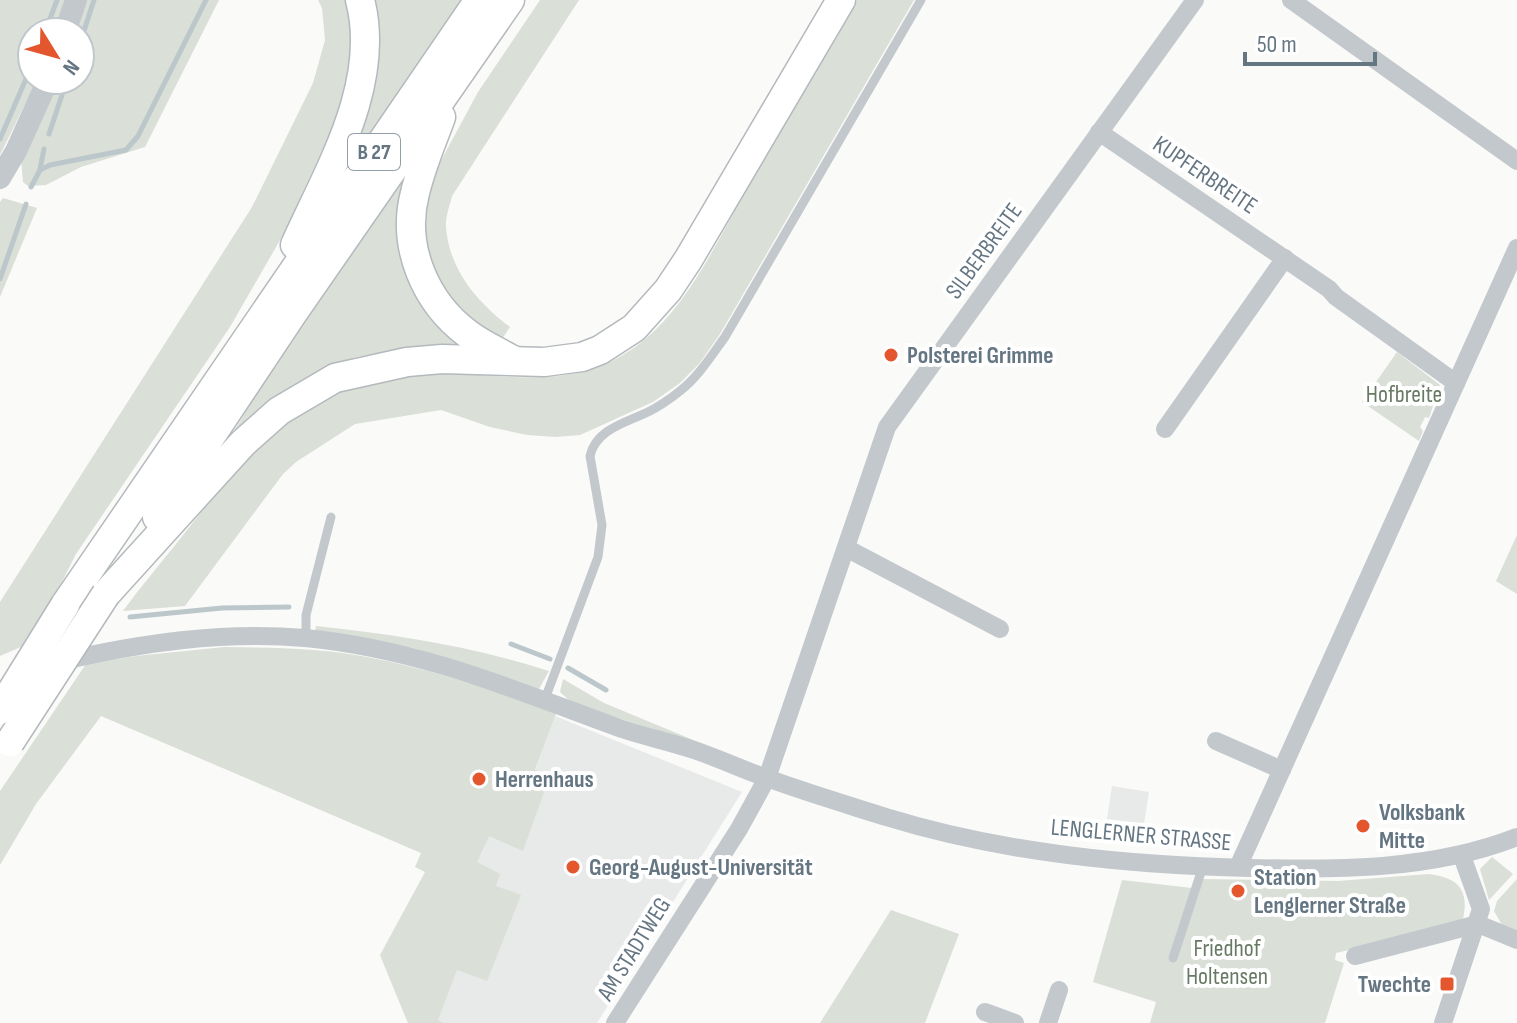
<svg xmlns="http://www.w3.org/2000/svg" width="1517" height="1023" viewBox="0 0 1517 1023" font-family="'Sofia Sans Condensed',sans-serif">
<rect width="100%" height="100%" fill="#fafaf8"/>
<g fill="#e8e9e9">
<path d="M555,716L742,792L597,1023H408L380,955L489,835L523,850L550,776L535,771Z"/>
<path d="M1112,786L1149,792L1144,824L1107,819Z"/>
</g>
<g fill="#dadfd7">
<path d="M0,0H65L54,32H32V80H37L0,155Z"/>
<path d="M85,0H219L145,147L81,167L46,185L28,186L23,182L21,159L56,80H80V32H74Z"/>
<path d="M318,0H349L356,52L339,114L283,235L230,327L76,554L48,610L23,646L0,656V602L252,207L313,83L325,40L322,8Z"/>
<path d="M371,0H464L307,229L371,90L379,62V44Z"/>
<path d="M540,0H579L452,196C450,205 445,218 446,227C449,270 478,303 510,327L502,339L458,310L433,273L424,234V207L437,168L478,92Z"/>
<path d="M857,0H914L720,334L699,364L680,383L653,402L580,435L556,437L527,435L490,427L441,410L355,424L296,462L283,474L185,606L123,611C141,586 161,563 180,539C227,479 274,416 347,385C370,375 418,372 443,373C507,375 569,389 626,353C685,317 716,241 750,184C786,122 821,61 857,0Z"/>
<path d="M411,166L410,281L432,319L452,337L480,350H396L356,357L325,369L231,436L281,354Z"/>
<path d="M3,198L37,208L0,297V202Z"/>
<path d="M1397,352L1440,385L1429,418L1425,417L1420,427L1423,431L1419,441L1362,402Z"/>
<path d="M1517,535V594L1496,581Z"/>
<path d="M316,626C394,634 475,647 549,671L539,689L413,648L315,632Z"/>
<path d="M224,647C273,648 323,648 372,658C435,670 496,692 557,711L535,770L550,776L523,851L489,836L477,862L500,874L496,886L521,895L487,981L457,970L438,1020L443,1023H408L380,955L425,872L415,867L421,853L101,716L36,804L0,865V791L86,664L136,656Z"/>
<path d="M563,679L604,703L739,759L571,702L560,692Z"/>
<path d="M1492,857L1513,874L1489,900L1480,869Z"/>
<path d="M1429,874C1461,878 1470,892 1462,923L1336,953L1335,960L1344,963L1325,1023H1150L1156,1002L1093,982L1122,880L1192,888L1200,879L1338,881Z"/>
<path d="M1517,879V932L1502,925L1494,911L1497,901Z"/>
<path d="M891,910L959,934L925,1023H820Z"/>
</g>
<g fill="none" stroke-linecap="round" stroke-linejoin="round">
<g stroke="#bbc7cb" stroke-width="5">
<path d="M45,32L57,0"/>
<path d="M80,43L94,0"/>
<path d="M49,134L67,80"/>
<path d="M0,139L32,65"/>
<path d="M40,169L44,149"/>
<path d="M31,187L40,170L50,165L126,150L138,136L206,0"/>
<path d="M0,279L26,204"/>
<path d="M130,617L222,608L289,607"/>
<path d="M511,644L550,659"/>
<path d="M568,668L606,690"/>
</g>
<defs>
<g id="trunk">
<path d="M441,117C432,142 421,167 415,193C401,246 425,302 468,334C481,344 497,351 511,359"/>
<path d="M295,245C328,171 382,84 360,0"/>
<path d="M157,517L293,313L510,0"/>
<path d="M106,594L243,443L279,411L335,378L407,362L442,359L544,362L582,357L600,350L634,328L668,290L688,260L841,0"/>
<path d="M65,605L479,0"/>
</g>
</defs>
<use href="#trunk" stroke="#b4b9bd" stroke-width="31"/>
<g stroke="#c3c8cc" stroke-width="9">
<path d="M306,638V615L331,517"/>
<path d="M545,699L598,557L602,525L590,456C596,429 627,422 648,412C660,406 670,399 680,391C699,376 711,356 725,337L921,0"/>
<path d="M1173,958L1203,866"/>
</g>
<g stroke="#c3c8cc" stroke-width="18">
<path d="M1291,0L1517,161"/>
<path d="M1099,132L1329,289L1336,297L1456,383"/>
<path d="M1165,429L1285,258"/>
<path d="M846,548L1000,629"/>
<path d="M59,662C140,643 222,631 305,638C420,649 515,690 622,729C646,737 670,742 694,750C718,758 741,769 764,777C804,792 845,804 886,817C1003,853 1128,865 1250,868C1339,870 1433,870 1517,837"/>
<path d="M1216,741L1282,770"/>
<path d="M1238,867L1517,248"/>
<path d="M1478,924L1517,940"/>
<path d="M1355,956L1478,924"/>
<path d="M985,1012L1015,1023"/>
<path d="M615,1023L739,829L767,778L887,427L1195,0"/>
<path d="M1048,1023L1059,990"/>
<path d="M1443,1023L1481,909L1462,856"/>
</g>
<g stroke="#c3c8cc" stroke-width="22">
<path d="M65,32L76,0"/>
<path d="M0,178L16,151L48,80"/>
</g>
<use href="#trunk" stroke="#fff" stroke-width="28"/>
<defs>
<g id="trunk-bridge">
<path d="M0,710L65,605"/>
<path d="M10,742L106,594"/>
</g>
</defs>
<use href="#trunk-bridge" stroke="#b4b9bd" stroke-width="31" stroke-linecap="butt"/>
<use href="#trunk-bridge" stroke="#fff" stroke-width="28"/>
</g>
<g fill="#e4572e" stroke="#fff" stroke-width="3">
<circle cx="891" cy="355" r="8"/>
<circle cx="479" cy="779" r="8"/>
<circle cx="1363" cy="826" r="8"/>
<circle cx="573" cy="867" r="8"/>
<circle cx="1238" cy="891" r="8"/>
<rect x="1439" y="976" width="16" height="16" rx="4"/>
</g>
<g text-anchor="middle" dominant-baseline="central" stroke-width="8" stroke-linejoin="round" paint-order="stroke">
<rect fill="#fff" stroke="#939fa8" stroke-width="2" x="348" y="134" width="52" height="36" rx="6"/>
<g font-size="22" font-weight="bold" fill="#657683">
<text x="374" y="152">B 27</text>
</g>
<g font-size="24" fill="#657683" stroke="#fff">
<text transform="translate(1205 175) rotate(34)">KUPFERBREITE</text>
<text transform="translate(984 251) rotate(-54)">SILBERBREITE</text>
<text transform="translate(1141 835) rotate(5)">LENGLERNER STRASSE</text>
<text transform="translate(634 949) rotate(-58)">AM STADTWEG</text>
</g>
<g font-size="24" font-weight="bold" fill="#657683" stroke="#fff" text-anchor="start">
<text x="907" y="355">Polsterei Grimme</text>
<text x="495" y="779">Herrenhaus</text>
<text x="1379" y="812">Volksbank<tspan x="1379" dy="28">Mitte</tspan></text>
<text x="589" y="867">Georg-August-Universität</text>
<text x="1254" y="877">Station<tspan x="1254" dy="28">Lenglerner Straße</tspan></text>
<text x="1431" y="984" text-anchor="end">Twechte</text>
</g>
<g font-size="24" fill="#687a64" stroke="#fff">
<text x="1404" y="394">Hofbreite</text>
<text x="1227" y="948">Friedhof<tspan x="1227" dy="28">Holtensen</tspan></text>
</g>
</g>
<g transform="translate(56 56) rotate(127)"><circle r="38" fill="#ffffff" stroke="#c1c8cd" stroke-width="2"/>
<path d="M0-6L14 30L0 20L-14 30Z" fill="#e4572e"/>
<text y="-12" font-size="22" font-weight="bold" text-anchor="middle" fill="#657683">N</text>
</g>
<path d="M1245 52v12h130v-12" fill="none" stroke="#657683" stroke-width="4"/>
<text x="1257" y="52" font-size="24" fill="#657683" stroke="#ffffff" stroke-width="6" paint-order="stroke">50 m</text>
</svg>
